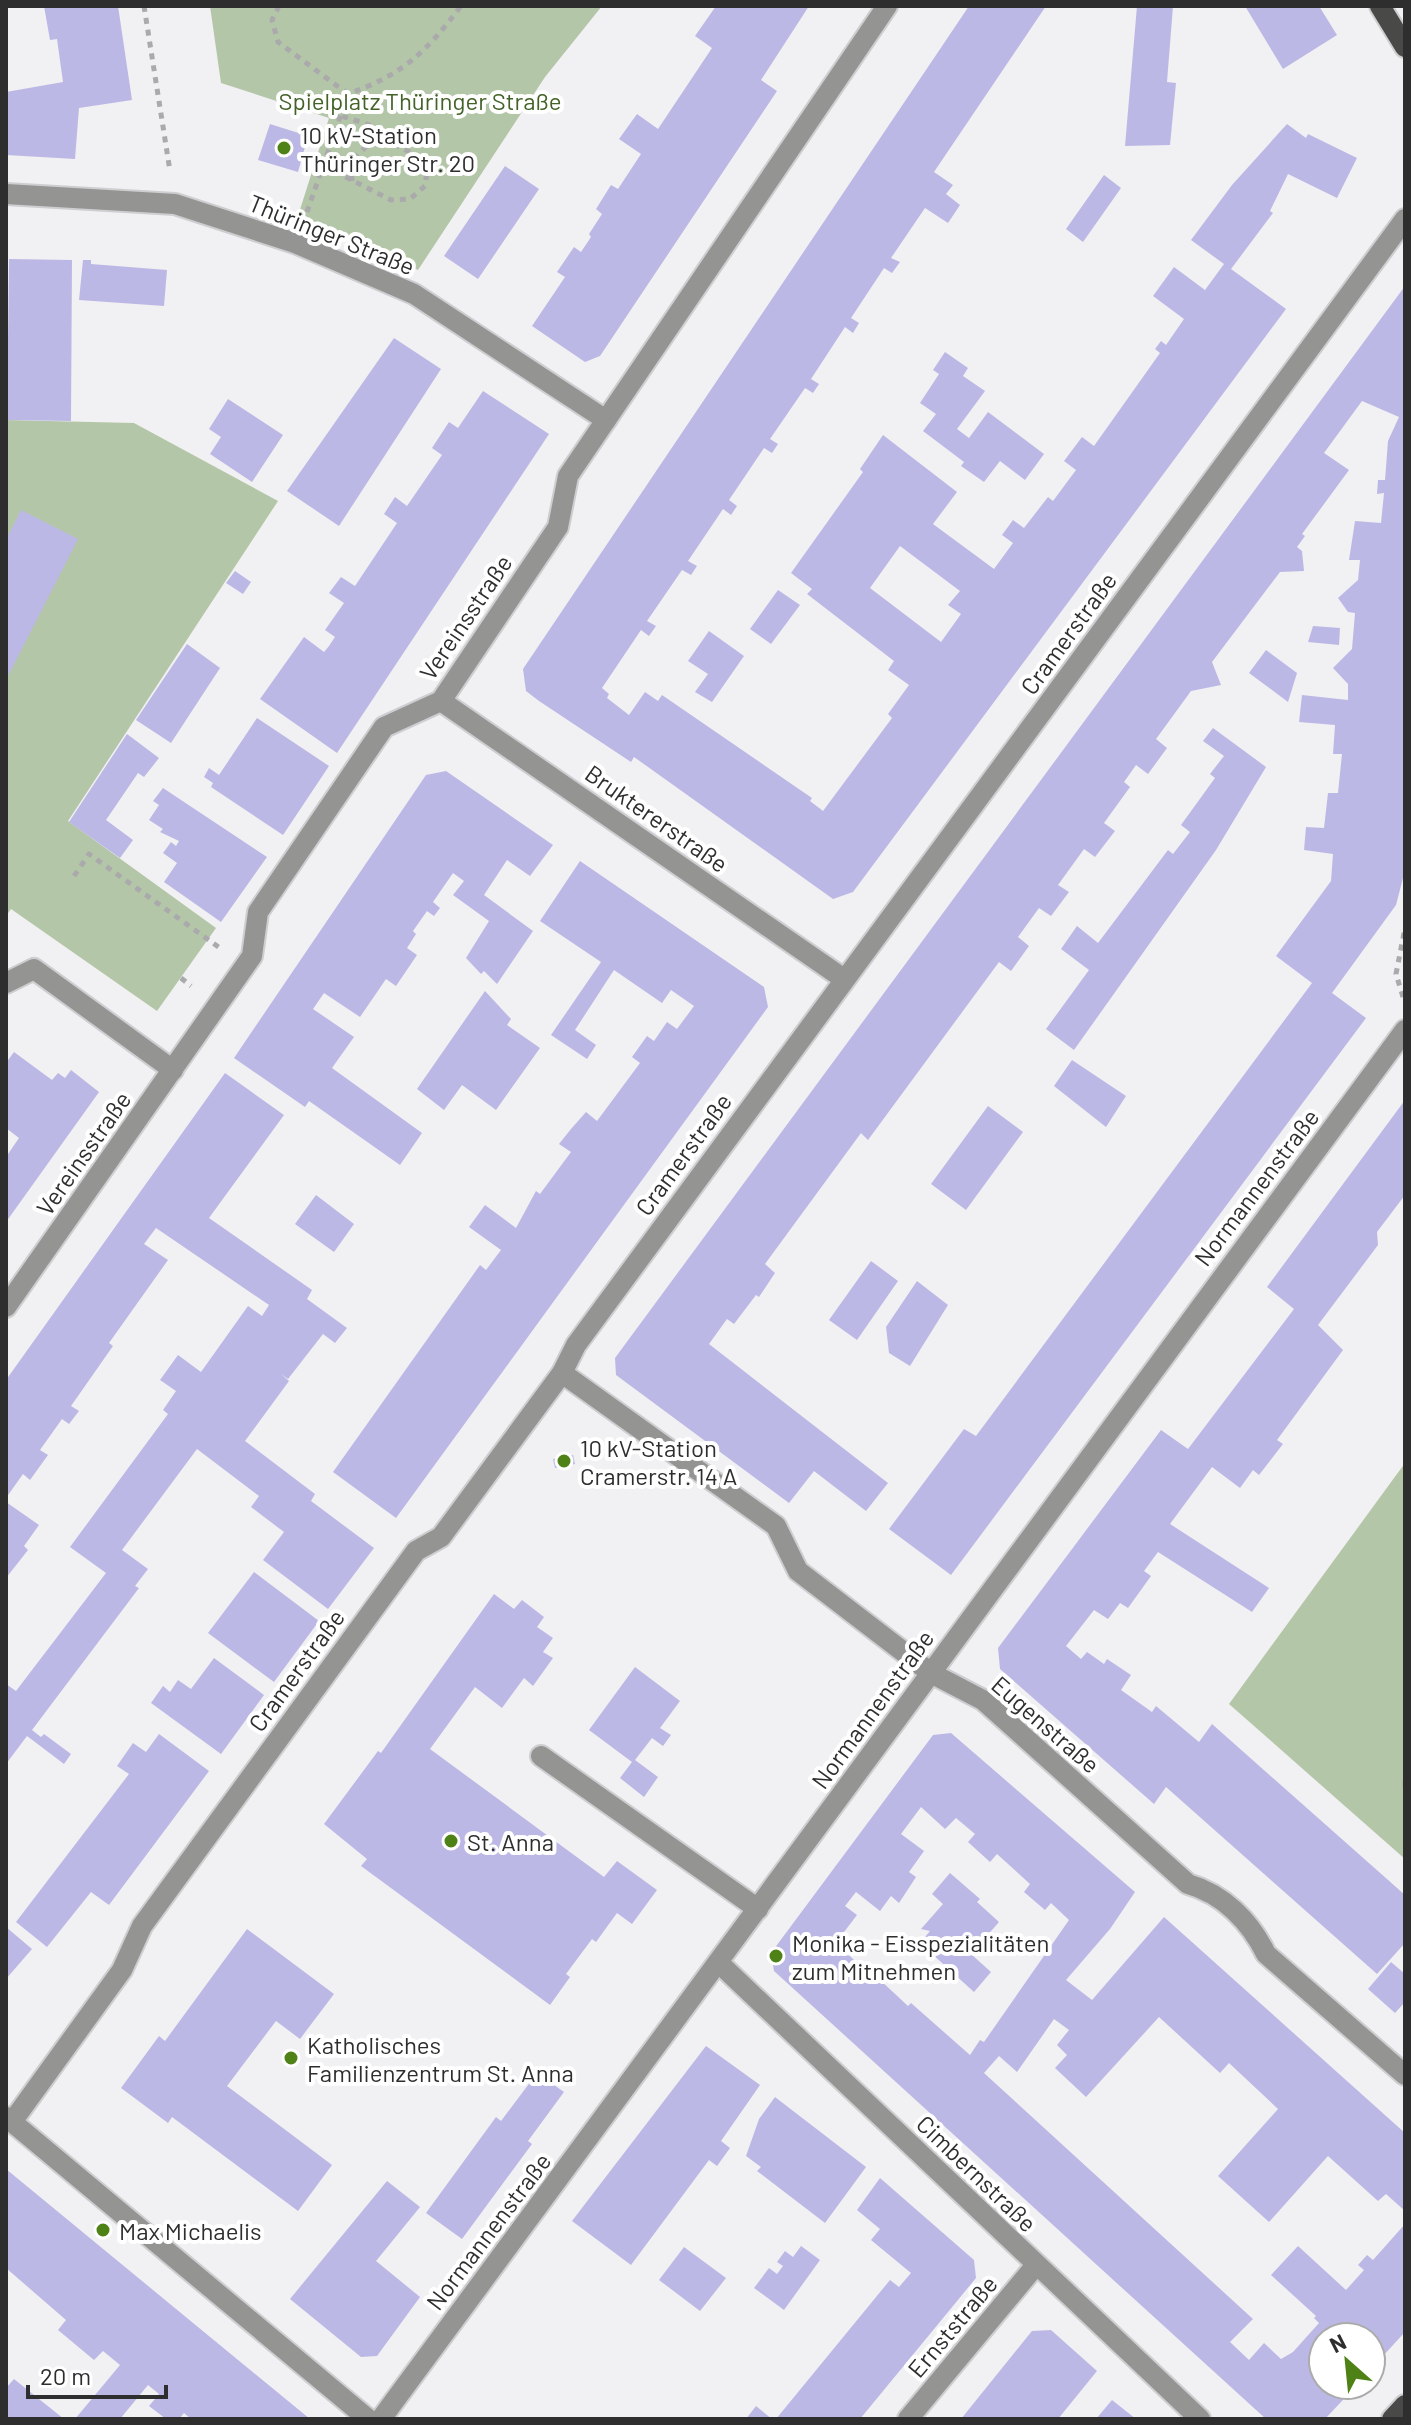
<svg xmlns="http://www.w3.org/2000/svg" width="1411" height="2425" viewBox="0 0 1411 2425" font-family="Barlow,sans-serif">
<rect width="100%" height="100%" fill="#f1f0f3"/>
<g fill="#b4c6a8">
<path d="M210,6H602L545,77L418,270L298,216L329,118L221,83Z"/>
<path d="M6,420L134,423L278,501L68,821L216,928L157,1011L11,909L6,916Z"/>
<path d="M1405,1463V1859L1229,1704Z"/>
</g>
<g fill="#bcb8e5" fill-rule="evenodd">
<path d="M44,6H118L132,100L79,108L75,159L6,155V92L63,82L57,39L50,40Z"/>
<path d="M716,6H809L761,80L777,91L600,356L585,362L532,326L565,277L557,272L574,247L581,252L591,237L589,234L602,214L596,209L611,185L618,189L641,154L619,139L637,114L658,129L712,48L695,36Z"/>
<path d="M969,6H1046L934,172L953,185L946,194L960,205L948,223L925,208L891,258L900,262L892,273L884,268L851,318L859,323L853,333L845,327L811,379L819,384L813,393L805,388L770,439L778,444L772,453L764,448L729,500L737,506L731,515L723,509L688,561L697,566L691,575L682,570L647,621L656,626L649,636L641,630L602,688L609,694L607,698L629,715L645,692L658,701L662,695L812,798L810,801L823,811L892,718L888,714L909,685L888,670L894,661L807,594L812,589L791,573L863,472L860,469L883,435L957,492L933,524L994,569L1013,543L1002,535L1013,520L1024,528L1048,497L1053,501L1076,470L1064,461L1082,437L1094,446L1160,353L1155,349L1161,341L1166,345L1184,319L1153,296L1174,267L1205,290L1224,264L1191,240L1232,185L1287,124L1306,138L1308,134L1357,158L1337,198L1288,174L1270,211L1273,213L1231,269L1286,309L853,892L833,899L634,757L631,762L539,701L526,691L523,669ZM900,546L960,591L948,605L961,614L941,642L870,588Z"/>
<path d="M1137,6H1173L1167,82L1176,83L1170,145L1125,146Z"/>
<path d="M1245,6H1319L1337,35L1283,69Z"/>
<path d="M270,124L308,136L298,172L258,160Z"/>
<path d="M505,166L539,189L478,279L444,256Z"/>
<path d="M1104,175L1121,188L1083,242L1066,229Z"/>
<path d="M9,259L72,260L71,421L7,420Z"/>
<path d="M83,260H91V264L167,270L164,306L79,300Z"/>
<path d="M1405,286L1403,878L1396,905L1332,993L1366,1018L951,1575L889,1529L964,1429L976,1436L1312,983L1276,956L1331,881L1333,854L1304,850L1306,827L1324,828L1328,793H1338L1342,754H1333L1335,725L1299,722L1302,695L1348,700V684L1333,668L1352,649L1355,613L1348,612L1338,598L1358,580L1360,560H1349L1355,521L1381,523L1384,493L1377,494L1378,480H1385L1388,441L1399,417L1362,401L1324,453L1349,470L1302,534L1305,536L1297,547L1302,551L1304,571L1280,572L1212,662L1221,685L1191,691L1156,739L1167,748L1148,774L1136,765L1124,782L1130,787L1104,823L1115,831L1095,857L1084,849L1058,885L1069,892L1051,916L1039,908L1018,937L1029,946L1011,971L999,962L868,1140L861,1133L765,1264L775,1273L759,1297L756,1295L734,1324L727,1319L709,1344L888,1483L866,1511L814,1471L789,1503L616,1375L615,1358Z"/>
<path d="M394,338L441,369L339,526L287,491Z"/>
<path d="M945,352L968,368L963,376L985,391L957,429L969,438L988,412L1044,454L1025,480L1000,461L984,482L961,466L964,462L923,431L936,414L920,403L939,374L933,370Z"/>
<path d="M483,391L549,434L337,753L260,699L304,637L324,652L329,646L335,637L325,630L344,603L329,593L341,577L355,586L397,523L384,514L395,497L407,506L442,455L432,448L449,422L458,428Z"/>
<path d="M228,399L283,435L252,482L210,454L221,437L209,429Z"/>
<path d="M21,510L78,539L6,680V540Z"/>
<path d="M235,571L251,582L243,594L226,583Z"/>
<path d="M778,590L800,605L771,644L750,629Z"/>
<path d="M1313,626L1340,628L1339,645L1308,642Z"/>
<path d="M709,631L744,656L712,702L695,692L708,674L688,661Z"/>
<path d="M187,644L220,668L171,743L136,720Z"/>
<path d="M1266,650L1297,673L1288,702L1249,673Z"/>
<path d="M257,718L329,766L283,835L211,787L213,783L204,777L209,768L219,775Z"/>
<path d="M1213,728L1266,767L1216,850L1074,1050L1046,1029L1089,970L1061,949L1077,926L1098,943L1168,850L1173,854L1190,832L1181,825L1215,778L1210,774L1224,756L1203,741Z"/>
<path d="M127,734L159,758L144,777L138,773L106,820L133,840L120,858L69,822Z"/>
<path d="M446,771L553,845L530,876L507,860L484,895L533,931L497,984L484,971L481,974L466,958L489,921L453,895L464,881L453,873L433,902L440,908L434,916L427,911L413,931L416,934L407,948L417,955L396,986L386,979L360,1017L324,993L313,1009L354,1037L332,1068L422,1133L400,1165L309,1101L305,1107L234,1058L426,775Z"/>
<path d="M163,788L267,857L221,922L164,882L177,863L163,853L171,842L176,846L179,841L160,832L163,829L149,820L159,805L153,801Z"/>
<path d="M580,861L764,987L768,1007L396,1518L333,1472L480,1265L486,1270L501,1250L469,1227L485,1205L516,1228L536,1191L540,1194L571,1152L559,1144L571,1129L586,1112L597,1121L640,1063L632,1057L647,1036L654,1041L667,1022L677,1029L694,1006L671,990L662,1003L614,970L575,1030L596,1045L587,1059L551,1035L601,962L540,921Z"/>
<path d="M485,991L511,1019L507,1025L540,1048L496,1110L462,1085L444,1110L417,1089Z"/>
<path d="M14,1052L52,1080L58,1073L65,1078L71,1070L99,1092L6,1222V1157L19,1138L6,1128V1063Z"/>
<path d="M1072,1060L1126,1096L1106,1127L1054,1086Z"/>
<path d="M225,1073L284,1115L209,1218L312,1290L307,1299L347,1328L335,1343L323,1334L288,1379L281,1374L289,1381L245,1441L315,1494L311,1501L374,1548L328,1609L263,1560L284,1532L251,1507L259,1496L197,1449L122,1550L148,1569L135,1586L139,1588L32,1730L41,1737L44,1734L71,1754L64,1764L27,1736L6,1764V1684L16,1691L106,1573L70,1547L168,1414L163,1410L176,1391L160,1380L178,1355L201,1372L248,1306L262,1316L269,1305L156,1228L144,1244L168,1260L109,1343L113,1346L71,1406L79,1411L69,1424L62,1419L40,1450L48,1455L30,1480L23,1474L6,1498V1380Z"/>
<path d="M1405,1100V1195L1377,1232L1378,1245L1318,1325L1343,1350L1277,1440L1283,1444L1259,1475L1253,1470L1240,1488L1212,1467L1170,1524L1269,1588L1252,1612L1158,1552L1144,1571L1151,1576L1128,1608L1120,1603L1108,1619L1094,1610L1066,1646L1081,1659L1087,1652L1104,1664L1107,1659L1131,1675L1121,1690L1152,1712L1156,1706L1199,1742L1212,1724L1405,1895V1943L1377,1974L1166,1787L1154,1804L1000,1669L998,1648L1161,1430L1188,1449L1294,1309L1267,1287Z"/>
<path d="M988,1106L1023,1132L966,1210L931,1184Z"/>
<path d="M316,1195L354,1224L334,1252L295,1224Z"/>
<path d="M871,1261L898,1281L857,1340L829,1320Z"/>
<path d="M917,1281L948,1305L910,1366L889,1353L886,1327Z"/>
<path d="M573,1455L575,1464L555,1468L553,1459Z"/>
<path d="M6,1502L39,1525L24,1546L28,1550L6,1578Z"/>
<path d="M254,1572L319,1621L274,1682L208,1633Z"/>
<path d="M494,1594L514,1609L522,1600L544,1617L537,1627L553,1638L543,1652L553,1658L533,1686L524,1678L502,1708L475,1687L430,1749L604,1877L617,1861L657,1890L632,1924L617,1913L596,1942L592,1939L566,1974L570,1977L550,2005L361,1866L367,1859L324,1824L378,1751L381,1753Z"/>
<path d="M214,1658L264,1695L221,1754L151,1703L163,1686L170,1692L178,1680L191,1689Z"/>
<path d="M635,1667L680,1701L660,1728L671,1735L663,1746L652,1738L635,1760L658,1777L644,1797L620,1778L632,1762L589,1730Z"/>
<path d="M951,1733L1135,1892L1110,1929L1066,1980L1092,2000L1164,1917L1405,2133V2211L1386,2194L1378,2201L1328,2156L1269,2222L1218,2176L1278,2109L1229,2063L1220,2073L1159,2017L1086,2097L1055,2068L1067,2055L1057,2045L1069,2030L1054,2019L1017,2072L999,2056L984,2073L1253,2319L1230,2342L1249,2360L1264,2343L1281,2359L1293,2352L1319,2323L1314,2318L1316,2316L1271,2275L1298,2246L1346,2290L1364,2270L1358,2265L1367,2255L1373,2260L1405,2224V2332L1371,2369V2337H1323V2385H1357L1325,2419H1266L774,1971L771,1953L933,1735ZM921,1807L945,1829L956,1818L975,1834L968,1842L990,1862L997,1854L1030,1884L1024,1892L1045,1910L1051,1903L1069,1920L984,2042L980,2040L970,2055L911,2003L908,2006L864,1965L861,1967L850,1956L856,1950L841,1936L857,1915L845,1906L856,1892L880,1911L891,1896L899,1903L916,1877L909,1872L924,1851L901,1834Z"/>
<path d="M159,1734L209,1771L109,1905L91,1892L47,1947L16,1922L129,1774L117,1766L133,1743L146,1752Z"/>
<path d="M950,1873L980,1899L977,1902L999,1922L971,1954L991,1972L974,1992L920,1943L930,1931L921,1929L943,1904L932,1894Z"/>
<path d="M6,1927L32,1949L6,1979Z"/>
<path d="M247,1929L334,1994L300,2039L276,2021L227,2086L332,2165L298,2211L172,2117L168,2123L121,2088L159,2036L165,2041Z"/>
<path d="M1391,1962L1405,1974V2002L1395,2013L1368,1989Z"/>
<path d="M706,2046L760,2085L721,2141L730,2148L717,2166L709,2160L631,2265L572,2221Z"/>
<path d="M537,2073L564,2092L528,2141L532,2144L462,2239L426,2213L496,2117L501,2121Z"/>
<path d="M775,2097L866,2167L825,2223L757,2171L761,2167L746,2156L759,2119Z"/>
<path d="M6,2169L170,2304L310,2419H191L184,2413L179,2419H166L149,2406L159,2394L148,2385L120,2419H75L120,2365L103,2351L94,2360L58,2330L66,2320L6,2268Z"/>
<path d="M880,2178L974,2260L976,2278L860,2419H776L890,2280L899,2287L911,2273L871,2240L880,2229L857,2210Z"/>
<path d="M387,2181L420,2207L376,2261L420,2297L377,2356L361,2357L290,2299Z"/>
<path d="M801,2246L820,2260L784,2310L754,2288L769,2268L777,2274L783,2266L777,2262L785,2251L793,2257Z"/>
<path d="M684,2247L726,2278L700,2311L659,2280Z"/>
<path d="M1051,2330L1097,2371L1058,2419H961L1032,2331Z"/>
<path d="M14,2379L64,2419H6V2388Z"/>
<path d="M1112,2400L1136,2419H1096Z"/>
<path d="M756,2406L772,2419H746Z"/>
</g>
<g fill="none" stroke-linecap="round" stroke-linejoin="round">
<defs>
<g id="minor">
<path d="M6,194L175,204L295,243L414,294L606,420"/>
<path d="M441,701L844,979"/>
<path d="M6,983L34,969L173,1070"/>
<path d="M6,1307L252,956L258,912L384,727L441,701L558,527L568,476L887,6"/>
<path d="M562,1373L776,1526L798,1571L931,1673L983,1700L1188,1884C1223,1894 1250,1921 1266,1954L1405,2075"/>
<path d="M541,1756L758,1909"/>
<path d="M719,1963L1200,2419"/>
<path d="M6,2117L368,2419"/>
<path d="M12,2122L122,1970L142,1926L416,1551L441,1537L562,1373L576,1345L1405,219"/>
<path d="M381,2419L1405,1030"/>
<path d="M908,2419L1036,2265"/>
</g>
<g id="major">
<path d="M1380,6L1405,47"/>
<path d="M1392,2419L1405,2405"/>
</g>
</defs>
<use href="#minor" stroke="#cecdd0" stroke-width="24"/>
<use href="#major" stroke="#cecdd0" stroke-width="24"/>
<g stroke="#aaaaac" stroke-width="5" stroke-dasharray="6 6" stroke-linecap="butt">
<path d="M144,6L170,171"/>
<path d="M279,6L272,20L278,42L348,94"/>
<path d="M324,166L391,200L410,199L425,186L427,170L420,157L395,145L373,126L341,116"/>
<path d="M352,181L350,163L379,133"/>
<path d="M307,212L348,94C404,74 426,52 461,6"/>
<path d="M74,876L89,854L220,948"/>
<path d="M181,978L191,986"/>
<path d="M1403,997L1396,974L1405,928"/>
<path d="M1405,1781V1787"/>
</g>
<use href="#minor" stroke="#949493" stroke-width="20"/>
<use href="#major" stroke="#494a48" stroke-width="20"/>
</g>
<g fill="#4f8216" stroke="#fff" stroke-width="3">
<circle cx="284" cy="148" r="8"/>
<circle cx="564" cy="1461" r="8"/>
<circle cx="451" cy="1841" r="8"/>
<circle cx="776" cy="1956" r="8"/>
<circle cx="291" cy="2058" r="8"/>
<circle cx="103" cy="2230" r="8"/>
</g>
<g text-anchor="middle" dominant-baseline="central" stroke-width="8" stroke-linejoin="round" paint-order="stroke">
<g font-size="24" fill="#436228" stroke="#fff">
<text x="420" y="100">Spielplatz Thüringer Straße</text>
</g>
<g font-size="24" fill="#2e2e2f" stroke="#fff" text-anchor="start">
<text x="300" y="134">10 kV-Station<tspan x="300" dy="28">Thüringer Str. 20</tspan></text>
<text x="580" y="1447">10 kV-Station<tspan x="580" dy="28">Cramerstr. 14 A</tspan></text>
<text x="467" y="1841">St. Anna</text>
<text x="792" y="1942">Monika - Eisspezialitäten<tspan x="792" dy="28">zum Mitnehmen</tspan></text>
<text x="307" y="2044">Katholisches<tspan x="307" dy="28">Familienzentrum St. Anna</tspan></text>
<text x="119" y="2230">Max Michaelis</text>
</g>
<g font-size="24" fill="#2e2e2f" stroke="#fff">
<text transform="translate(332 234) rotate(22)">Thüringer Straße</text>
<text transform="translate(465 617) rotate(-56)">Vereinsstraße</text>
<text transform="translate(1068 633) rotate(-54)">Cramerstraße</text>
<text transform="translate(657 818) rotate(35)">Bruktererstraße</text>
<text transform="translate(83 1153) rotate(-55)">Vereinsstraße</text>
<text transform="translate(683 1154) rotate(-54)">Cramerstraße</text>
<text transform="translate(1256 1187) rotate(-53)">Normannenstraße</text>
<text transform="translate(296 1670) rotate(-54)">Cramerstraße</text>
<text transform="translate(872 1709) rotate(-54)">Normannenstraße</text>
<text transform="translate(1046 1724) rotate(41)">Eugenstraße</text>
<text transform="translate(977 2173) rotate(44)">Cimbernstraße</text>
<text transform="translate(488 2231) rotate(-53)">Normannenstraße</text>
<text transform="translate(952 2326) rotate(-50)">Ernststraße</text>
</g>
</g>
<rect width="1411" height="2425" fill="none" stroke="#2e2e2f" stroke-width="16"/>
<g transform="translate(1347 2361) rotate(333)"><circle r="38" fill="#ffffff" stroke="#ababac" stroke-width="2"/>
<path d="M0-6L14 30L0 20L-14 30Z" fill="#4f8216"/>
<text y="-12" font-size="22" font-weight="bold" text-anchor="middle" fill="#2e2e2f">N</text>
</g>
<path d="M28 2385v12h138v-12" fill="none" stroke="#2e2e2f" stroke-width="4"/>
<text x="40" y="2385" font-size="24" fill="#2e2e2f" stroke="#ffffff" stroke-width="6" paint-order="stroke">20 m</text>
</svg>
